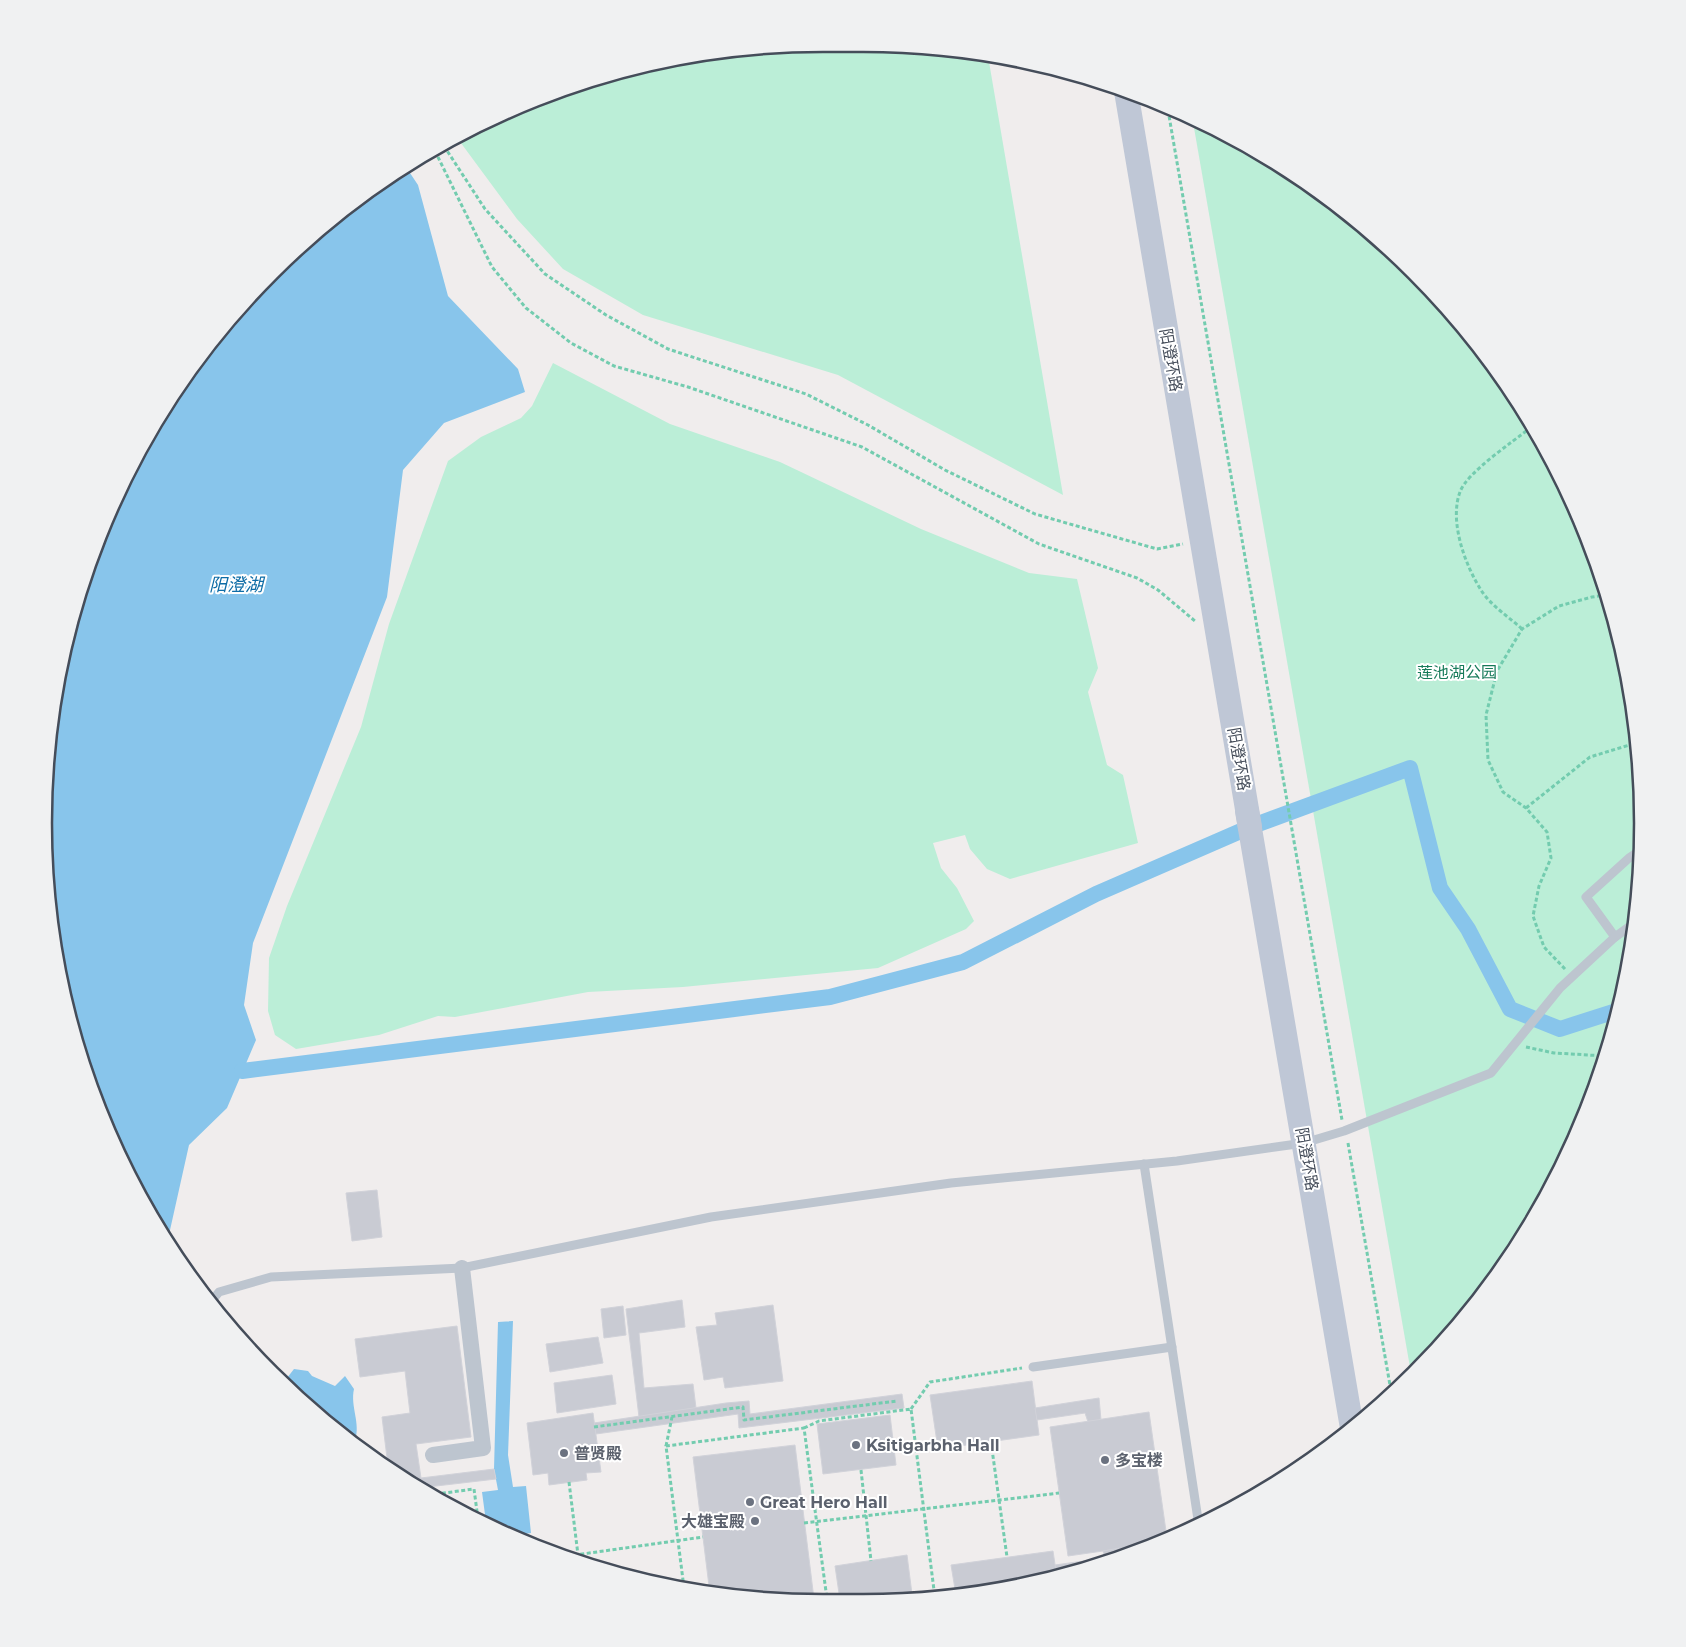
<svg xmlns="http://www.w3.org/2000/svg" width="1686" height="1647" viewBox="0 0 1686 1647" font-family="Montserrat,'Noto Sans SC',sans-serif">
<rect width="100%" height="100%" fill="#f0eded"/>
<g fill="#bbeed7">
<path d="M824,44L965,50L988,56L1063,495L838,375L643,315L563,269L517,219L458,139L525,103L671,59Z"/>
<path d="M1193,122L1253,148L1377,237L1481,349L1562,479L1616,622L1641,773L1636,926L1601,1074L1538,1214L1449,1338L1411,1373Z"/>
<path d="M553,363L670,424L780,462L921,529L1029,573L1077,579L1098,668L1088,692L1107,765L1123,775L1138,843L1010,879L987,869L970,849L965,835L933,843L941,868L957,888L974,921L966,929L878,968L683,987L588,992L455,1017L438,1016L379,1035L296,1049L275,1035L268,1011L269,958L287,906L361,727L389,624L448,461L481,437L521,418L532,406Z"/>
</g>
<g fill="#88c5eb">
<path d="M406,167L418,185L448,296L518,369L525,392L444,423L403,470L387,597L253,943L244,1005L256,1040L227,1108L189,1145L168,1239L124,1168L70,1025L45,874L50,721L70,622L103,525L175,391L272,272L390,175Z"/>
<path d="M513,1321L508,1455L513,1487L526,1486L531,1533L518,1535V1537L486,1522L482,1492L498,1490L494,1469L498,1322Z"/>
<path d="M294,1369L308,1371L312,1376L335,1386L345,1376L354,1389C350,1406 361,1424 355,1440L353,1441C327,1422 301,1407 287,1378Z"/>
</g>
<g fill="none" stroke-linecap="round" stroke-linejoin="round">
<path stroke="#88c5eb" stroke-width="16" d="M242,1071L830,997L963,962L1096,894L1250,827L1410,768L1440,888L1468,929L1510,1009L1560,1029L1616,1011"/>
</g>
<g fill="#c9cbd3" stroke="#d1d2d9">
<path d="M377,1190L382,1237L352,1241L346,1193Z"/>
<path d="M682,1300L685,1327L639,1333L644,1388L693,1384L696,1408L639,1417L626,1309Z"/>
<path d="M773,1305L783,1381L725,1388L723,1377L704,1380L696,1327L717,1325L715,1313Z"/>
<path d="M623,1306L626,1335L604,1338L601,1309Z"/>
<path d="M457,1326L471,1437L416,1444L421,1478L494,1469L496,1479L419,1488L388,1466L382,1417L410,1413L405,1371L360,1377L355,1339Z"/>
<path d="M598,1337L603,1363L550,1372L546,1344Z"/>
<path d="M612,1375L616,1404L557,1413L554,1383Z"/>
<path d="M1032,1381L1039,1435L938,1449L930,1395Z"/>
<path d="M902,1394L904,1408L739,1428L738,1414L596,1434L594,1423L726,1403L749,1401L750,1414Z"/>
<path d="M1099,1398L1101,1420L1088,1422L1085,1413L1037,1420L1035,1408Z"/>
<path d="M1149,1412L1167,1538L1152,1544L1068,1556L1050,1427Z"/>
<path d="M593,1413L601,1472L586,1473L587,1480L549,1485L548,1473L533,1475L527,1423Z"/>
<path d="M890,1415L896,1465L823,1474L817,1424Z"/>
<path d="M795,1445L814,1599L722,1597L710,1594L693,1457Z"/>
<path d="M1120,1548L1121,1555L1057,1578L1055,1565L1105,1558L1103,1551Z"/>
<path d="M1053,1551L1057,1578L956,1595L951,1565Z"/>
<path d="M907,1555L913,1602L840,1600L835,1566Z"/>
</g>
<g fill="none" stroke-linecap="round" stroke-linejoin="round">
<g stroke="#73ccaf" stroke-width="3" stroke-dasharray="4 2.5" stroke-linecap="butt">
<path d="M1168,110L1342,1120"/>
<path d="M444,146L485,209L545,274L606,315L668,349L806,394L868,425L945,470L1035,514L1157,549L1183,544"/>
<path d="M435,151L492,267L526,308L571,343L614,366L688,387L862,447L1039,544L1137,578L1158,590L1195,621"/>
<path d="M1522,629C1509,617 1490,605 1481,590C1465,565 1449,521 1460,492C1467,472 1513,442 1530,428"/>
<path d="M1526,808L1590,757L1636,743"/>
<path d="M1565,969L1544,947L1533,916L1539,886L1551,858L1547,832L1526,808L1503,792L1488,760L1486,715L1497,671L1522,629L1559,606L1592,597L1606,595"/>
<path d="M1526,1047L1554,1053L1605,1056"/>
<path d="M1348,1143L1391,1391"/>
<path d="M911,1409L930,1382L1022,1368"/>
<path d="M594,1427L743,1407L744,1420L897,1401"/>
<path d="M804,1428L819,1421L911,1409L935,1598"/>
<path d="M991,1442L1007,1557"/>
<path d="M666,1446L672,1417"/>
<path d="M861,1470L871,1561"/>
<path d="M569,1482L579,1563"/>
<path d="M429,1495L474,1489L478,1519"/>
<path d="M804,1523L1059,1493"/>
<path d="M561,1557L703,1537"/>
<path d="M684,1588L666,1446L804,1428L827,1599"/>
</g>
<g stroke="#bdc5cf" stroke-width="9">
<path d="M1615,937L1586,897L1629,858L1638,852"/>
<path d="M1144,1164L1199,1526"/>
<path d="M210,1303L219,1292L271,1277L462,1268L711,1217L951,1183L1177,1161L1304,1143L1344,1131L1491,1073L1560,988L1615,937L1636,922"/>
<path d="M1033,1367L1172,1347"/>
</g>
<path stroke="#bdc5cf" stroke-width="16" d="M433,1455L483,1448L462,1268"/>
<g stroke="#bfc7d6" stroke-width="24">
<path d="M1126,91L1250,827"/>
<path d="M1247,811L1352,1428"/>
</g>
</g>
<g fill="#6b7280" stroke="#fff" stroke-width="2">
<circle cx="856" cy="1445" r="5"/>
<circle cx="564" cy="1453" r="5"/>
<circle cx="1105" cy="1460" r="5"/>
<circle cx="750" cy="1502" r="5"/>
<circle cx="755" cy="1521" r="5"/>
</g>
<g text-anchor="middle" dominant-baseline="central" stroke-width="4" stroke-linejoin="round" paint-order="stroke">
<g font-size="16" fill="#454d5a" stroke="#fff">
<text transform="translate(1171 360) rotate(80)">阳澄环路</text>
<text transform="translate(1239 759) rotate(80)">阳澄环路</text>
<text transform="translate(1307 1159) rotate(80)">阳澄环路</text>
</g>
<g font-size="16" fill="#177b5a" stroke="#fff">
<text x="1457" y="672">莲池湖公园</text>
</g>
<g font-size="16" font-weight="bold" fill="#5b616d" stroke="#fff" text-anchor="start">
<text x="866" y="1445">Ksitigarbha Hall</text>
<text x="574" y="1453">普贤殿</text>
<text x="1115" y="1460">多宝楼</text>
<text x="760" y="1502">Great Hero Hall</text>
<text x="745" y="1521" text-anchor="end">大雄宝殿</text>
</g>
<g font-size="18" font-style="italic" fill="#0d6ca6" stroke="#fff">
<text x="236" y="585">阳澄湖</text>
</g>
</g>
<path d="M0 0H1686V1647H0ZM823 52H863A771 771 0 0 1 1634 823V823A771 771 0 0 1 863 1594H823A771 771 0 0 1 52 823V823A771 771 0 0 1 823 52Z" fill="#f0f1f2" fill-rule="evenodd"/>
<path fill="none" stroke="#454d5a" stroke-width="2.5" d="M823 52H863A771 771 0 0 1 1634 823V823A771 771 0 0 1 863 1594H823A771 771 0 0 1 52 823V823A771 771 0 0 1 823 52Z"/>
</svg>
